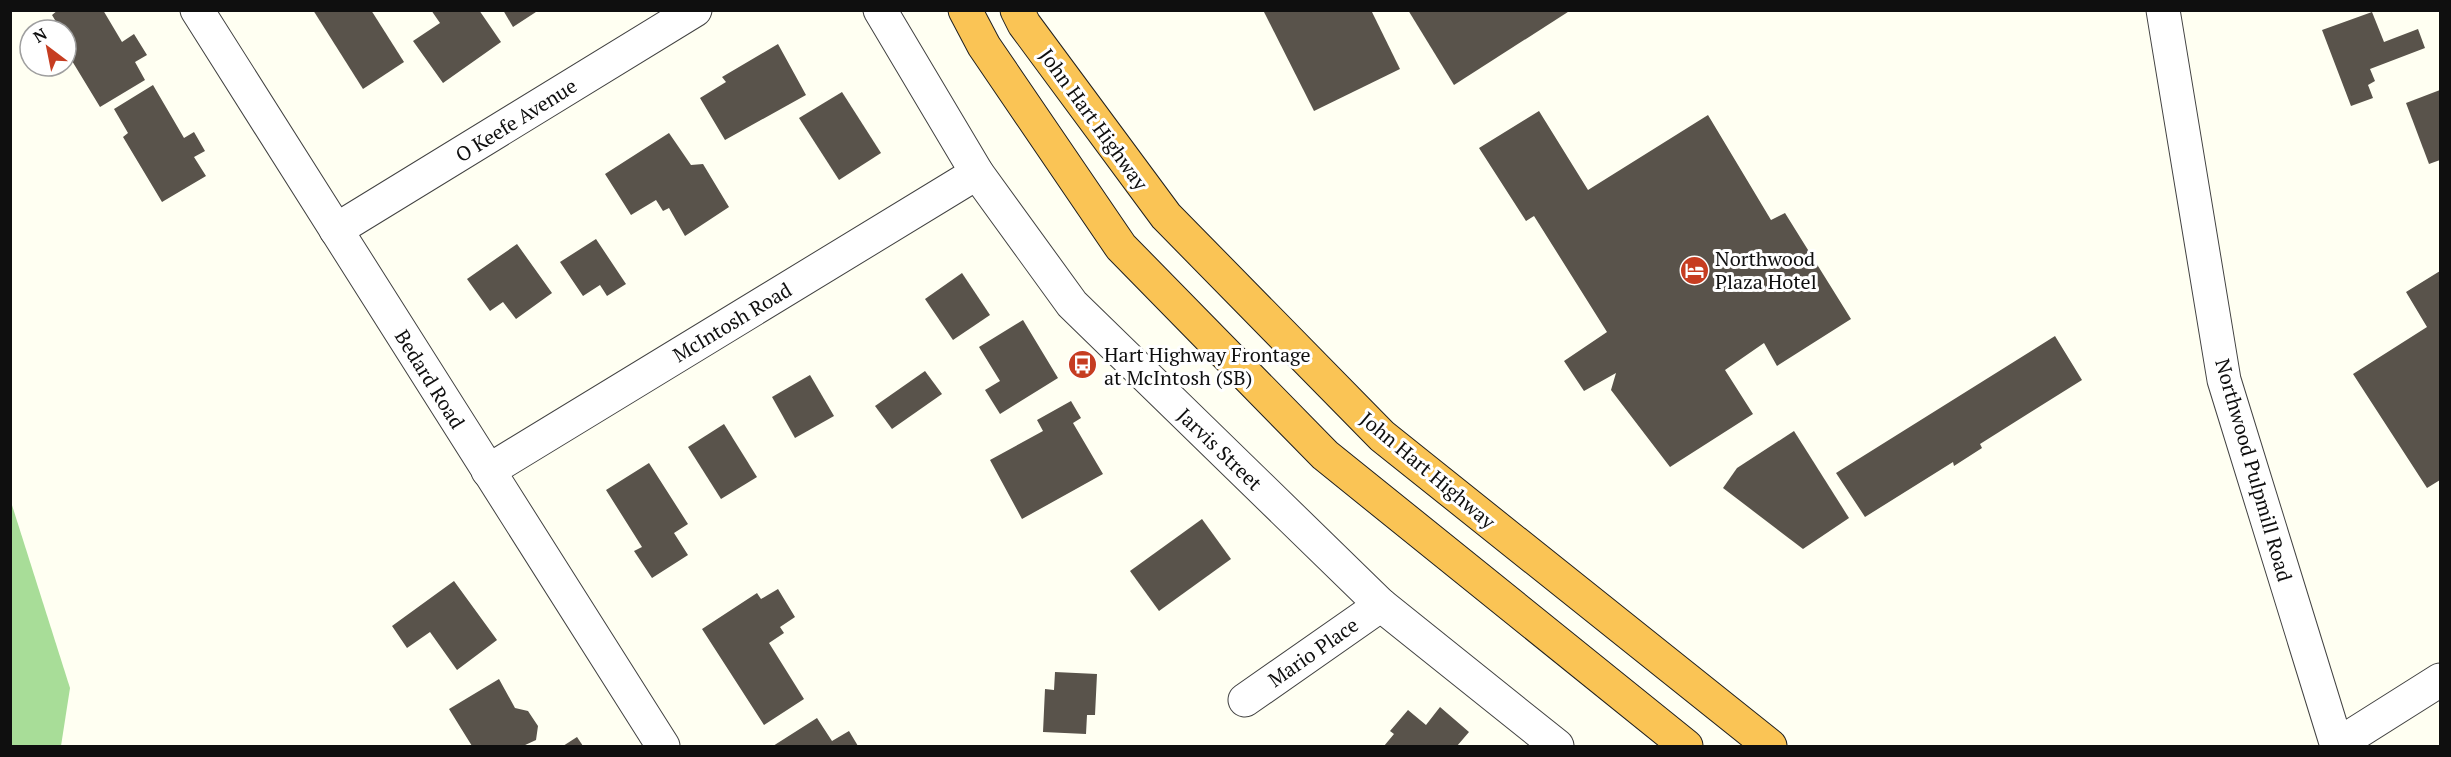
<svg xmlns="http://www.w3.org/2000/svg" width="2451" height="757" viewBox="0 0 2451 757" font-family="'PT Serif',serif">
<rect width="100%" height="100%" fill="#fffff2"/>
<path fill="#a8dd98" d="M11,502L70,688L61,746H11Z"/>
<g fill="#59534b">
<path d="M58,10H103L122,42L134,34L147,55L135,62L145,80L100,107L66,51V30H61L52,15Z"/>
<path d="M313,10H371L404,62L363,89Z"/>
<path d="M431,10H479L501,42L443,83L413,41L440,23Z"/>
<path d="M503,10H539L513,27Z"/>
<path d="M1263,10H1371L1400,69L1314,111Z"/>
<path d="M1408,10H1571L1454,85Z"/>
<path d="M2372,12L2384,42L2418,29L2425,48L2370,69L2375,81L2368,85L2373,98L2351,106L2322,30Z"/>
<path d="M778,44L806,95L725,140L700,98L726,82L722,77Z"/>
<path d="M153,85L184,138L194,132L205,151L194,157L206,176L162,202L123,137L128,133L114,109Z"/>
<path d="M2440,90V160L2429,164L2406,103Z"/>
<path d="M842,92L881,153L839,180L799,118Z"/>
<path d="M1539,111L1588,190L1708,115L1771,220L1785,213L1851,319L1777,366L1764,343L1725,370L1753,414L1670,467L1611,390L1616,373L1584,391L1564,361L1607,332L1534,216L1526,221L1479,148Z"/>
<path d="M669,133L691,165L703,164L729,207L685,236L669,208L663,211L656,200L631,215L605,174Z"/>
<path d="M596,239L626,284L607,296L600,285L583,296L560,262Z"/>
<path d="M517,244L552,293L516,319L503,302L490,311L467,279Z"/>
<path d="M2440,271V480L2427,488L2353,374L2427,327L2406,292Z"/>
<path d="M962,273L990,315L953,340L925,299Z"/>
<path d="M1023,320L1058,378L1000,414L985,390L1000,381L979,347Z"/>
<path d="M2055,336L2082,380L1980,444L1982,448L1954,466L1953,462L1865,517L1836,473Z"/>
<path d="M925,371L942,394L892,429L875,406Z"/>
<path d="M810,375L834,416L795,438L772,397Z"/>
<path d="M1071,401L1081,418L1073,423L1103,474L1022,519L990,460L1043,431L1037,420Z"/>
<path d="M724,424L757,477L721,499L688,447Z"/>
<path d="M1794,431L1849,518L1803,549L1723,488L1737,468Z"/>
<path d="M649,463L688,524L674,533L688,555L652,578L634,551L642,547L606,490Z"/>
<path d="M1202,519L1231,559L1159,611L1130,571Z"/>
<path d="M454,581L497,640L457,670L430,632L407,648L392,626Z"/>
<path d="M778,589L795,617L780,627L784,633L769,643L804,699L764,725L702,629L757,593L761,599Z"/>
<path d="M1055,672L1097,674L1095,715H1087L1086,734L1043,732L1045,689L1054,690Z"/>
<path d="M499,679L515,708L528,711L538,726L536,740L523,746H472L449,709Z"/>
<path d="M1440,707L1469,732L1457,746H1384L1394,734L1390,731L1408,710L1426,725Z"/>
<path d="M817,718L832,741L849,731L858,746H773Z"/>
<path d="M577,737L583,746H563Z"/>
</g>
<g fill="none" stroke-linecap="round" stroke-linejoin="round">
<defs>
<g id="minor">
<path d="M197,10L663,746"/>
<path d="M880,10L977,173L1072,304L1381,605L1557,746"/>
<path d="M2163,10L2224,380L2337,746"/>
<path d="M336,230L695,10"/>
<path d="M488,471L977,173"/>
<path d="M1245,700L1381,605"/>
<path d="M2337,745L2440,680"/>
</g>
<g id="highway">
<path d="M965,10L984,46L1121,247L1325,455L1686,746"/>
<path d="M1017,10L1024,24L1166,216L1382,436L1770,746"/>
</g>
</defs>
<use href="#minor" stroke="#424242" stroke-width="35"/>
<use href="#highway" stroke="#202020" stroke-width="35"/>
<use href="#minor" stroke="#fff" stroke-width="33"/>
<use href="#highway" stroke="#fac455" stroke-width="33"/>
</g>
<defs>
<symbol id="hotel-disc" viewBox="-11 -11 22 22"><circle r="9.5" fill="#c63d21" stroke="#fff"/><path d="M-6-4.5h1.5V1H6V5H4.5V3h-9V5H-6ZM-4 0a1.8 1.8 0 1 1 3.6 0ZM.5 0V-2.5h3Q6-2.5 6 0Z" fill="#fff"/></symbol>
<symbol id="bus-disc" viewBox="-11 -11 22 22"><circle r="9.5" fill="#c63d21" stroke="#fff"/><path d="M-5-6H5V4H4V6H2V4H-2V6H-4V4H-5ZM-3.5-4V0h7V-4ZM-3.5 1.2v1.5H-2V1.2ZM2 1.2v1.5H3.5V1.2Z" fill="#fff"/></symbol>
</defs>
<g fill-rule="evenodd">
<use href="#hotel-disc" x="1678" y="254" width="33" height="33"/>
<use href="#bus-disc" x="1066" y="348" width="33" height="33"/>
</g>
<g text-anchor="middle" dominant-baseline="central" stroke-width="6" stroke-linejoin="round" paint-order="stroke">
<g font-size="20" fill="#0f0f0f" stroke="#fff">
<text transform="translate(1094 119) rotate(54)">John Hart Highway</text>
<text transform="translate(516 120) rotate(-32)">O Keefe Avenue</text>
<text transform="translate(732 322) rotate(-31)">McIntosh Road</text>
<text transform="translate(430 379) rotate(58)">Bedard Road</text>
<text transform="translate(1220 449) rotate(44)">Jarvis Street</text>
<text transform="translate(1428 470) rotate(40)">John Hart Highway</text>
<text transform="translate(2254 470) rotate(74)">Northwood Pulpmill Road</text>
<text transform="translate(1313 652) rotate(-35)">Mario Place</text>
</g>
<g font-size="20" fill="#0f0f0f" stroke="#fff" text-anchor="start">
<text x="1715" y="258">Northwood<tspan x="1715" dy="23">Plaza Hotel</tspan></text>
<text x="1104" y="354">Hart Highway Frontage<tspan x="1104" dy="23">at McIntosh (SB)</tspan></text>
</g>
</g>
<rect width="2451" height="757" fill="none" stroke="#0f0f0f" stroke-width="24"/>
<g transform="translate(48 48) rotate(328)"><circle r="28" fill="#ffffff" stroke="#9f9f9f" stroke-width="1.5"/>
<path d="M0-4.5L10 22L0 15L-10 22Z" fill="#c63d21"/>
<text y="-9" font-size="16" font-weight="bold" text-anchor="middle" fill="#0f0f0f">N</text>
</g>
</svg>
